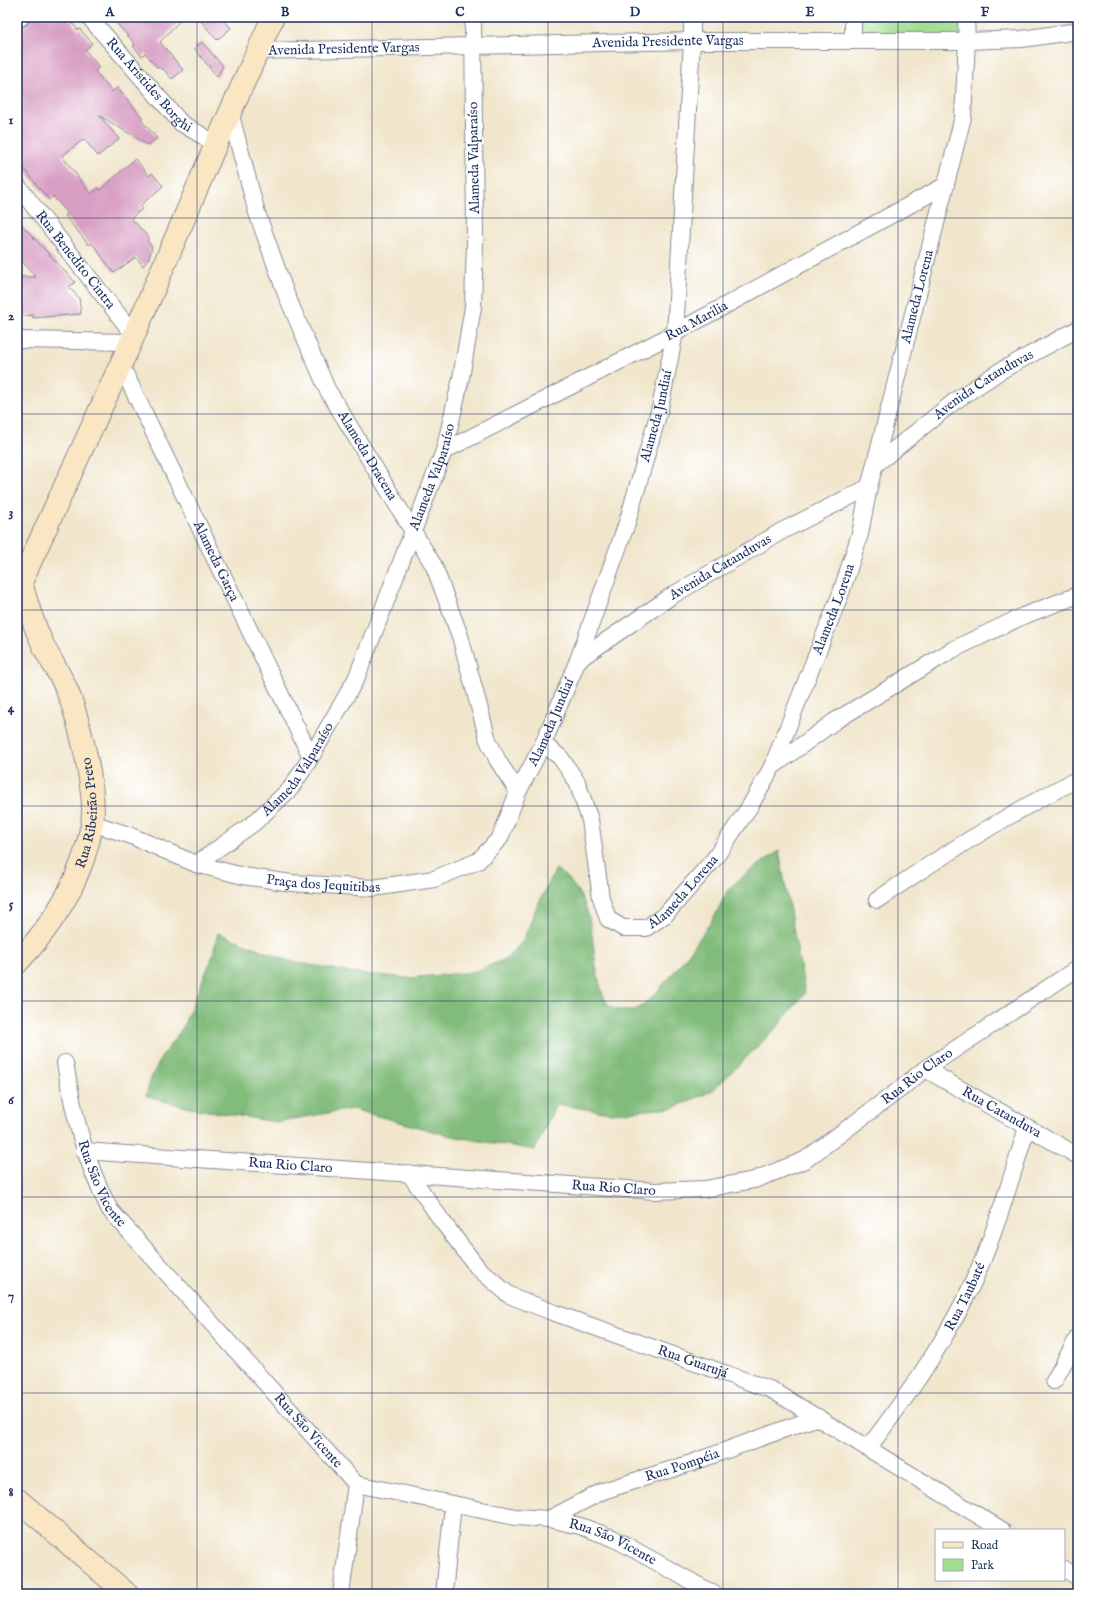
<svg xmlns="http://www.w3.org/2000/svg" width="1095" height="1611" viewBox="0 0 1095 1611" font-family="'IM FELL English',serif">
<rect width="100%" height="100%" fill="#fff"/>
<filter id="ink" filterUnits="userSpaceOnUse"><feTurbulence type="fractalNoise" baseFrequency=".025" numOctaves="2"/><feDisplacementMap in="SourceGraphic" scale="8" xChannelSelector="R" yChannelSelector="G"/><feConvolveMatrix kernelMatrix="1 2 1 2 8 2 1 2 1" color-interpolation-filters="sRGB"/></filter>
<filter id="wash" filterUnits="userSpaceOnUse"><feTurbulence type="fractalNoise" baseFrequency=".012" numOctaves="4" result="noise"/><feDisplacementMap in="SourceGraphic" scale="16" xChannelSelector="R" yChannelSelector="G"/><feGaussianBlur stdDeviation="0.9" result="paint"/><feColorMatrix in="noise" values="0 0 0 0 0 0 0 0 0 0 0 0 0 0 0 0 0 1.4 0 .05"/><feComposite in="paint" operator="in"/></filter>
<g filter="url(#wash)">
<rect width="100%" height="100%" fill="#f1e6cc"/>
<path fill="#a2dd90" stroke="#5e8677" d="M853,17H966L967,41H853Z"/>
<path fill="#81bc7a" stroke="#4e766c" d="M779,851L805,993L777,1027L712,1091L673,1108L610,1113L556,1104L535,1150L451,1136L352,1109L276,1122L190,1108L146,1096L151,1078L162,1056L182,1029L212,958L218,933L289,961L354,973L409,978L473,972L506,959L523,941L537,906L556,869C602,902 587,946 602,992C606,1003 610,1010 622,1010C626,1010 631,1011 634,1010C653,1005 703,935 714,917C720,907 724,896 730,888C738,878 767,860 779,851Z"/>
<g id="blocks">
<g fill="#d89ec3">
<path d="M31,17H67L78,30L80,29L92,43L85,50L99,67L95,71L112,92L117,88L143,118L141,120L157,138L148,145L99,115L119,139L98,156L84,139L62,156L91,194L98,188L100,190L135,159L149,176L152,173L163,186L140,206L142,209L131,218L149,238L147,240L152,247L149,258L143,266L136,257L114,273L92,243L89,245L65,216L68,214L53,196L49,200L17,160V29L27,25Z"/>
<path d="M111,17H183L160,42L183,70L172,79L163,69L157,67L145,53L142,56L133,46L135,44Z"/>
<path d="M198,17H221L231,28L217,40Z"/>
<path d="M202,42L223,66L217,77L194,48Z"/>
<path d="M17,220L75,282L69,287L79,298L81,314L33,318V315L17,316V277H36L17,256Z"/>
</g>
</g>
</g>
<g filter="url(#ink)">
<use href="#blocks" fill-opacity="0" stroke="#868a95" stroke-width="1"/>
<g fill="none" stroke-linecap="round" stroke-linejoin="round">
<defs>
<g id="street">
<path id="s1" d="M89,17L181,123L216,144"/>
<path d="M853,17V41"/>
<path d="M17,20L21,17"/>
<path id="s2" d="M258,51L692,41H967L1022,39L1078,31"/>
<path id="s3" d="M230,112L257,213L286,294L327,389L434,566L460,636L488,740L498,761L518,792"/>
<path id="s4" d="M17,185L134,335"/>
<path d="M17,340L131,342"/>
<path id="s5" d="M121,365L311,757"/>
<path id="s6" d="M444,451L675,333L946,185"/>
<path id="s7" d="M876,464L955,401L1000,371L1078,329"/>
<path id="s8" d="M578,660L673,595L782,531L869,487"/>
<path id="s9" d="M543,744L560,757L577,782L590,820L601,898L608,919L623,928H646L665,915L715,858L750,806L772,767L841,593L860,534L869,487L963,117L967,41L966,17"/>
<path d="M772,767L835,721L952,650L1023,616L1078,595"/>
<path id="s10" d="M92,823L129,835L196,864L243,876L292,883L373,888L434,879L478,861L500,838L518,792L543,744L578,660L627,523L660,408L675,333L692,41V17"/>
<path id="s11" d="M196,864L254,823L291,788L311,757L356,679L444,451L461,378L473,307L475,243L473,17"/>
<path d="M877,900C941,856 1008,814 1078,779"/>
<path id="s12" d="M65,1063C74,1116 85,1162 110,1210L356,1484L515,1517L549,1519L580,1526L613,1538L714,1594"/>
<path id="s13" d="M925,1069L1078,1156"/>
<path id="s14" d="M84,1151L655,1191L705,1189L754,1180L805,1160L899,1090L925,1069L1078,968"/>
<path id="s15" d="M409,1173L442,1221L478,1268L509,1295L552,1312L772,1390L1002,1530"/>
<path d="M1054,1381L1078,1337"/>
<path id="s16" d="M869,1447C905,1399 939,1351 966,1297C993,1243 1009,1184 1027,1128"/>
<path id="s17" d="M549,1519L603,1491L691,1463L818,1417"/>
<path d="M1064,1569L1078,1577"/>
<path d="M341,1594L356,1484"/>
<path d="M444,1594L453,1504"/>
</g>
<g id="secondary">
<path id="s18" d="M17,963C54,924 83,878 92,824C97,792 79,718 66,688C60,674 51,661 44,647C34,626 27,605 21,582L131,342L216,144L273,17"/>
<path d="M17,1499L127,1594"/>
</g>
</defs>
<use href="#street" stroke="#868a95" stroke-width="18"/>
<use href="#secondary" stroke="#868a95" stroke-width="24"/>
<use href="#street" stroke="#fff" stroke-width="16"/>
<use href="#secondary" stroke="#fbe6c4" stroke-width="22"/>
</g>
</g>
<path fill="none" stroke="#1b2f5e" stroke-width="1" stroke-opacity="0.55" d="M197,17V1594M372,17V1594M548,17V1594M723,17V1594M898,17V1594M17,218H1078M17,414H1078M17,610H1078M17,806H1078M17,1001H1078M17,1197H1078M17,1393H1078"/>
<g text-anchor="middle" dominant-baseline="central" stroke-width="4" stroke-linejoin="round" paint-order="stroke">
<g font-size="14" fill="#1b2f5e" stroke="#fff">
<text stroke="none"><textPath href="#s2" startOffset="410">Avenida Presidente Vargas</textPath></text>
<text stroke="none"><textPath href="#s2" startOffset="86">Avenida Presidente Vargas</textPath></text>
<text stroke="none"><textPath href="#s1" startOffset="91">Rua Aristides Borghi</textPath></text>
<text transform="translate(474 158) rotate(-91)">Alameda Valparaíso</text>
<text stroke="none"><textPath href="#s4" startOffset="95">Rua Benedito Cintra</textPath></text>
<text stroke="none"><textPath href="#s9" startOffset="933">Alameda Lorena</textPath></text>
<text stroke="none"><textPath href="#s6" startOffset="284">Rua Marilia</textPath></text>
<text stroke="none"><textPath href="#s7" startOffset="134">Avenida Catanduvas</textPath></text>
<text stroke="none"><textPath href="#s10" startOffset="883">Alameda Jundiaí</textPath></text>
<text stroke="none"><textPath href="#s3" startOffset="372">Alameda Dracena</textPath></text>
<text stroke="none"><textPath href="#s11" startOffset="465">Alameda Valparaíso</textPath></text>
<text stroke="none"><textPath href="#s5" startOffset="218">Alameda Garça</textPath></text>
<text stroke="none"><textPath href="#s8" startOffset="170">Avenida Catanduvas</textPath></text>
<text stroke="none"><textPath href="#s9" startOffset="609">Alameda Lorena</textPath></text>
<text stroke="none"><textPath href="#s10" startOffset="559">Alameda Jundiaí</textPath></text>
<text stroke="none"><textPath href="#s11" startOffset="141">Alameda Valparaíso</textPath></text>
<text stroke="none"><textPath href="#s18" startOffset="171">Rua Ribeirão Preto</textPath></text>
<text stroke="none"><textPath href="#s10" startOffset="241">Praça dos Jequitibas</textPath></text>
<text stroke="none"><textPath href="#s9" startOffset="285">Alameda Lorena</textPath></text>
<text stroke="none"><textPath href="#s14" startOffset="867">Rua Rio Claro</textPath></text>
<text stroke="none"><textPath href="#s13" startOffset="88">Rua Catanduva</textPath></text>
<text stroke="none"><textPath href="#s14" startOffset="207">Rua Rio Claro</textPath></text>
<text stroke="none"><textPath href="#s12" startOffset="127">Rua São Vicente</textPath></text>
<text stroke="none"><textPath href="#s14" startOffset="531">Rua Rio Claro</textPath></text>
<text stroke="none"><textPath href="#s16" startOffset="179">Rua Taubaté</textPath></text>
<text stroke="none"><textPath href="#s15" startOffset="354">Rua Guarujá</textPath></text>
<text stroke="none"><textPath href="#s12" startOffset="451">Rua São Vicente</textPath></text>
<text stroke="none"><textPath href="#s17" startOffset="144">Rua Pompéia</textPath></text>
<text stroke="none"><textPath href="#s12" startOffset="787">Rua São Vicente</textPath></text>
</g>
</g>
<rect width="1095" height="1611" fill="none" stroke="#fff" stroke-width="44"/>
<rect x="935" y="1529" width="130" height="52" fill="#ffffff" stroke="#a4acbf"/>
<rect x="943" y="1542" width="20" height="6" fill="#fbe6c4" stroke="#a4acbf"/>
<text x="971" y="1549" font-size="12" fill="#1b2f5e">Road</text>
<rect x="943" y="1559" width="20" height="12" fill="#a2dd90" stroke="#a4acbf"/>
<text x="971" y="1569" font-size="12" fill="#1b2f5e">Park</text>
<rect x="22" y="22" width="1051" height="1567" fill="none" stroke="#1b2f5e" stroke-width="1.5"/>
<g font-size="13" text-anchor="middle" font-weight="bold" fill="#1b2f5e">
<text x="110" y="16">A</text>
<text x="285" y="16">B</text>
<text x="460" y="16">C</text>
<text x="635" y="16">D</text>
<text x="810" y="16">E</text>
<text x="985" y="16">F</text>
<text x="11" y="124">1</text>
<text x="11" y="320">2</text>
<text x="11" y="516">3</text>
<text x="11" y="712">4</text>
<text x="11" y="908">5</text>
<text x="11" y="1104">6</text>
<text x="11" y="1300">7</text>
<text x="11" y="1496">8</text>
</g>
</svg>
